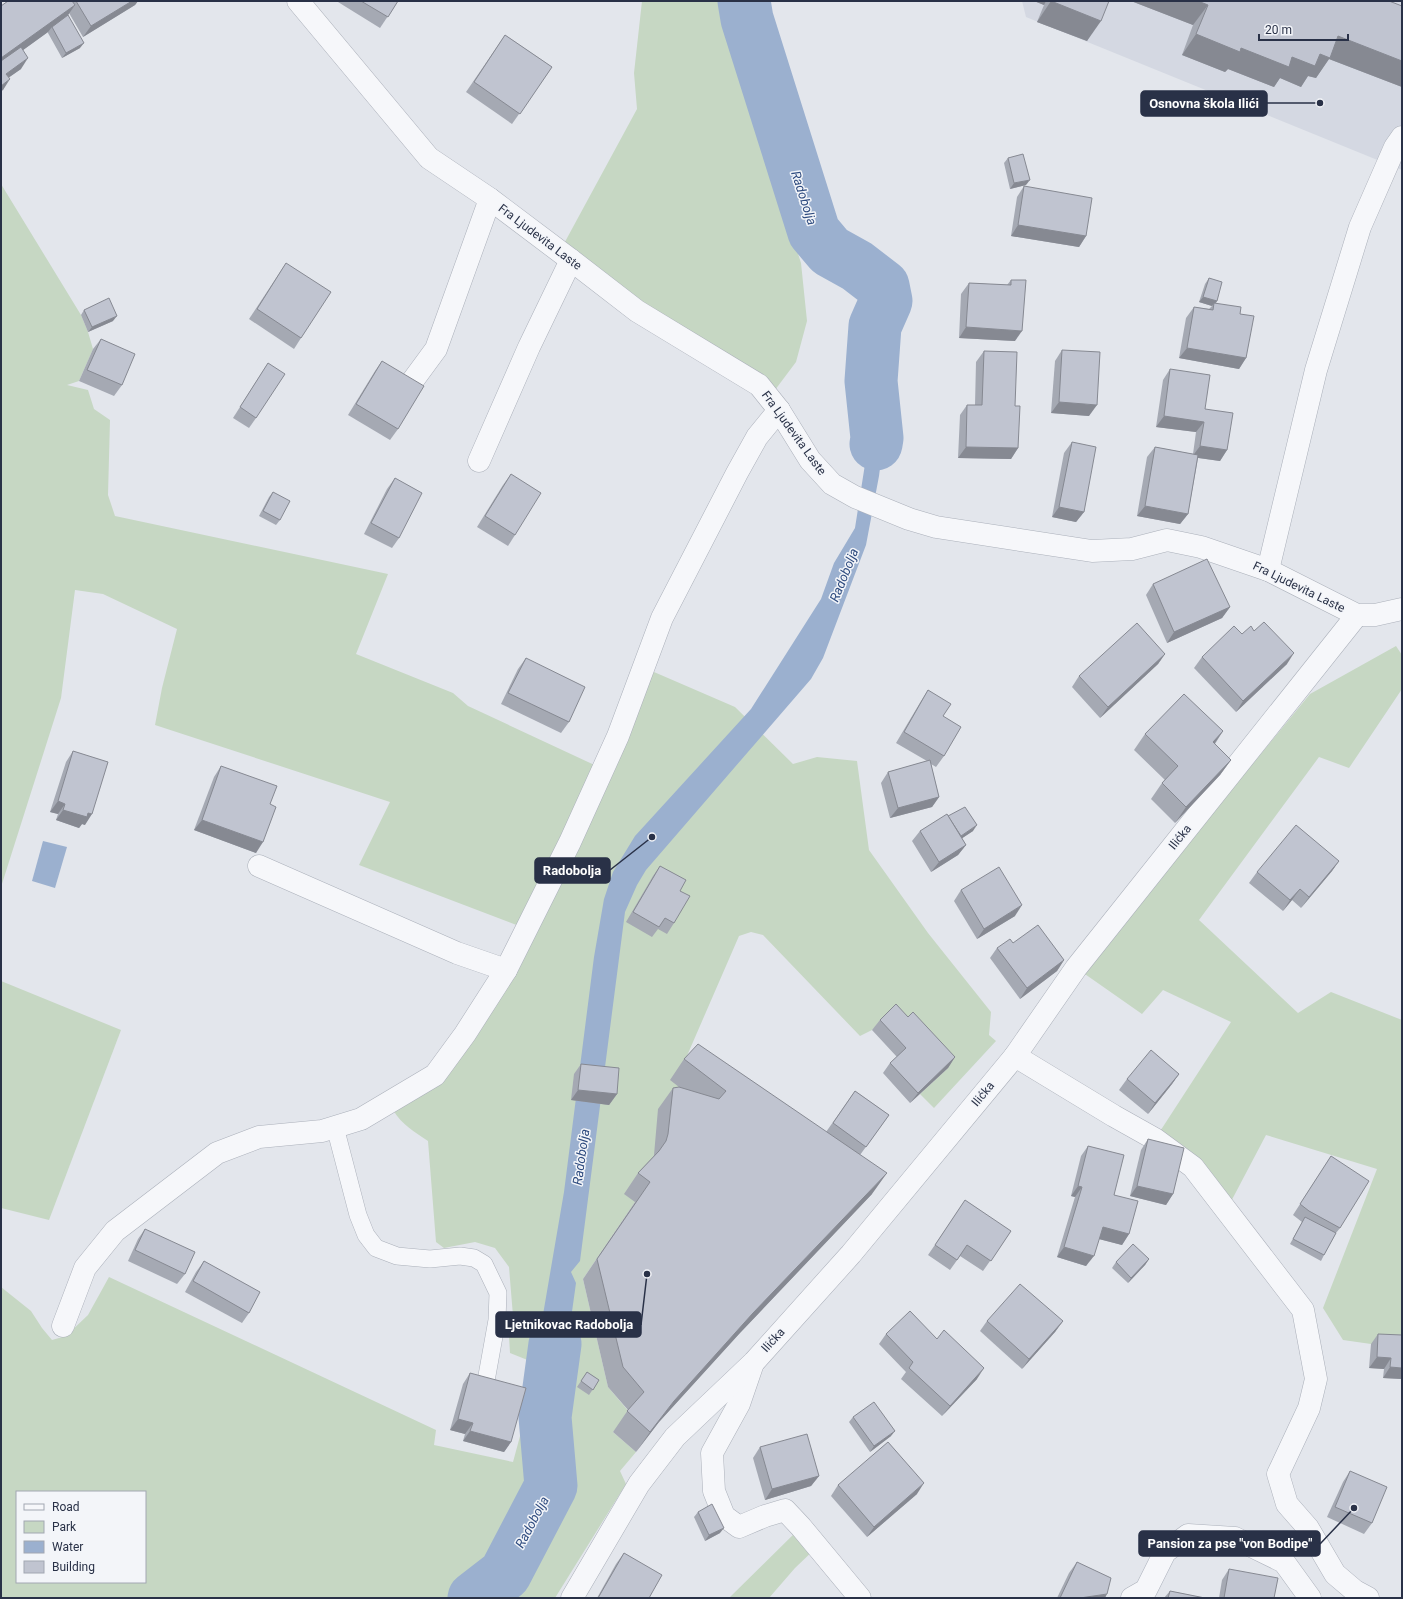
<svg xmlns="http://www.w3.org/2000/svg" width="1403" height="1599" viewBox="0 0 1403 1599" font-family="Roboto,sans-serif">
<rect width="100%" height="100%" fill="#e3e6ec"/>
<path fill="#d4d8e2" d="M1022,1H1402V170L1026,17Z"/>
<g fill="#c6d7c3" fill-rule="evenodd">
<path d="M642,1H725L747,97L801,263L807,321L796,362L769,398L560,251L637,109L634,73Z"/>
<path d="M1,184L81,315L88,332L93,349L79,381L67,385L88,390L94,409L110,420L108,495L115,516L388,574L356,654L453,693L468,706L603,769L654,672L735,707L793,764L817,757L857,761L869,850L928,933L991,1012L989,1035L996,1041L934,1108L920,1094L948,1068L889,1015L872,1030L860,1036L763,935L751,932L739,936L683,1065L712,1112L654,1155L635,1202L583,1279L608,1387L630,1413L613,1432L636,1452L620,1471L626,1484L555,1598H1V1287L31,1311L42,1328L52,1340L66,1336L88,1315L109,1277L436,1430L434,1445L513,1462L526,1414L535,1363L510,1353L509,1336L513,1316L509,1267L495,1248L475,1242L444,1248L436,1242L428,1141C415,1132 402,1125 393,1110L409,1099L527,929L359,865L390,802L155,725L162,688L177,629L103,594L75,590L61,698L1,887ZM17,1492H145V1582H17Z"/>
<path d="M1396,646L1402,655V689L1349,768L1319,757L1199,920L1298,1013L1331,992L1402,1020V1346L1371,1344L1343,1340L1323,1308L1377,1169L1266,1135L1226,1211L1155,1139L1231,1022L1163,990L1142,1014L1082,972L1310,694Z"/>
<path d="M1,981L121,1030L49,1220L1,1208Z"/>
<path d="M801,1527L817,1547L795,1568L769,1598H729Z"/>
</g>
<g fill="#9bb0cf">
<path d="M885,370L888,404L879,476L866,545L823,658L811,679L646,870L637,885L625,912L580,1261L571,1272L576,1283L557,1419L526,1414L564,1192L594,957L604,899L613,872L635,836L751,709L821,599L834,563L855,528L868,445L867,438L859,436V373Z"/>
<path d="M43,841L67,847L55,888L32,881Z"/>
</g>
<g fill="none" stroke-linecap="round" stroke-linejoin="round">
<g stroke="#9bb0cf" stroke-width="53">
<path d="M744,1L747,19L814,232L830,251L857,266L883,286L886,301L875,326L871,381L877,438L876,444"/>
<path d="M474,1598L505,1574L551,1486L545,1417L555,1344"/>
</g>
<defs>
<path id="service" d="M335,1127L358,1215L366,1235L376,1248L397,1256L430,1259L460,1256L474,1258L484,1264L498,1293L497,1320L486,1381"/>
<g id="minor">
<path d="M298,1L429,158L490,199L571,260L637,311L759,385L779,410L810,460L832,484L855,497L909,519L936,527L1092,551L1132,549L1167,540L1201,547L1268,570L1357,615H1375L1402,609"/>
<path d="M400,398L436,349L490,199"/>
<path d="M479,461L529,347L571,260"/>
<path d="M1268,570L1316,370L1360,227L1395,147L1402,137"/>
<path d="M259,866L457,953L506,970"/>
<path d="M1015,1056L1114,1116L1155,1139L1193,1167L1303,1310L1316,1379L1309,1408L1278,1474L1287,1504L1308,1528L1335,1574L1355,1591L1368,1598"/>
<path d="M63,1326L85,1268L115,1231L217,1153L259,1137L322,1131L361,1119L435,1075L465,1034L506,970L570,842L618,736L662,618L737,473L757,437L779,410"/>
<path d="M752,1366L739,1404L712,1453L714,1491L724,1516L739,1527L765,1516L785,1510L801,1527L860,1598"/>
<path d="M572,1598L639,1484L675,1437L754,1362L851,1254L1015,1056L1076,968L1357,615"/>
<path d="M1132,1598L1146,1590L1165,1552L1188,1535L1235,1538L1284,1562L1310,1598"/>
</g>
</defs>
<use href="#service" stroke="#abb0ba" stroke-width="18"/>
<use href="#minor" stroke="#abb0ba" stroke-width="23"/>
<use href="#service" stroke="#f6f7fa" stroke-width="17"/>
<use href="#minor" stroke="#f6f7fa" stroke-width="22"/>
</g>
<g fill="#a5a9b3">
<path d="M8,1H138L135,5L83,37L69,13L68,15L80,48L62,58L48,33V32L23,50L21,69L9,77L3,90L1,91V6Z"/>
<path d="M339,1H398L380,28L338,2Z"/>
<path d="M1034,1H1109L1087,41L1037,22L1044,5Z"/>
<path d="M1131,1L1402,6V87L1329,59L1316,78L1308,76L1301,87L1280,78L1274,87L1228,69L1225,72L1182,55L1193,25Z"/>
<path d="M505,35L552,67L512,124L466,92Z"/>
<path d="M1008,158L1026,185L1010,189L1004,163Z"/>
<path d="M1024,186L1086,236L1079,247L1011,236L1017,197Z"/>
<path d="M286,263L301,338L294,349L249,319Z"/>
<path d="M1209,278L1217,301L1216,303L1240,314L1246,358L1239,369L1179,358L1186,318L1194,307L1209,309L1212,306L1199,302L1205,284Z"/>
<path d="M1011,280L1015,341L959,338L961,294L969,283L1007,285Z"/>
<path d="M84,310L113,321L88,332L81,315Z"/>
<path d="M101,339L122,385L114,396L79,381L93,349Z"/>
<path d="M1062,350L1089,416L1051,413L1055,361Z"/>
<path d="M984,351L1015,406L1018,448L1011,459L958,458L960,415L967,405H975L976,362Z"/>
<path d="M382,361L398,429L390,440L348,415L375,371Z"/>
<path d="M268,363L256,418L249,428L233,418Z"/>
<path d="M1170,369L1205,409L1227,450L1220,461L1198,458L1188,514L1180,524L1137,516L1147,457L1155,447L1193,454L1196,432L1156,427L1163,380Z"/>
<path d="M1072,442L1084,512L1076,522L1052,517L1064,453Z"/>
<path d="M511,474L515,535L508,546L477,527L503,485Z"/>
<path d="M395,478L399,538L392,548L364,534L387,489Z"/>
<path d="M273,492L280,520L276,525L259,516L269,497Z"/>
<path d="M1153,584L1230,607L1222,618L1167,643L1146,595Z"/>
<path d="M1254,631L1287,664L1236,712L1194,668L1202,657Z"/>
<path d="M1165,654L1158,664L1100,718L1072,687L1079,676Z"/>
<path d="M526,658L569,722L561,733L501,704L518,669Z"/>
<path d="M928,690L943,716L944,756L936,767L931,764L939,797L932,807L890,818L881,783L888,772L927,761L896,743L921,701Z"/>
<path d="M1223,731L1215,744L1231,760L1220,775L1175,823L1151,799L1162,783L1165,780L1134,750L1145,734Z"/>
<path d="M73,751L85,825L82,824L79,828L56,820L58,814L50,812L66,762Z"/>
<path d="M221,766L270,804L256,853L194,830L214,777Z"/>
<path d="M948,816L973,831L962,838L966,845L958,855L931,872L912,841L920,831Z"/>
<path d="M1339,861L1332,871L1301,908L1292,900L1283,911L1249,883L1257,872Z"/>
<path d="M660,866L680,891L674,923L667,934L658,929L652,937L626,922L653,876Z"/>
<path d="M961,890L1015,916L977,939L954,901Z"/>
<path d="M1013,943L1064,960L1057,971L1020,999L990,958L997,948Z"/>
<path d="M908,1017L955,1057L948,1068L910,1103L883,1073L890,1063L897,1057L872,1030L880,1020Z"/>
<path d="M684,1059L826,1132L855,1091L889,1115L860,1155L872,1194L739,1334L659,1422L636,1452L613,1432L628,1410L608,1387L583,1279L635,1202L624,1194L638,1173L653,1157L654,1155L658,1109L673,1088L679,1087L670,1080Z"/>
<path d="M581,1064L617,1094L609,1105L571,1100L574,1074Z"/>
<path d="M1179,1074L1172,1084L1148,1114L1119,1090L1127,1079Z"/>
<path d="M1148,1139L1173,1194L1166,1205L1130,1196L1141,1150Z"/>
<path d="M1088,1146L1114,1195L1129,1234L1122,1245L1099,1239L1086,1266L1057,1257L1075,1197L1071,1196L1081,1156Z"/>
<path d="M1331,1156L1340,1228L1336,1233L1324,1255L1321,1261L1290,1244L1302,1222L1293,1215Z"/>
<path d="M958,1211L1011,1231L983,1271L960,1256L950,1270L928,1255Z"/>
<path d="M145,1229L185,1274L177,1284L128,1261L138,1239Z"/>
<path d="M1149,1259L1145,1265L1128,1283L1112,1268L1116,1262Z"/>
<path d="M204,1261L249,1313L242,1323L185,1292L196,1272Z"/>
<path d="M987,1321H1063L1055,1332L1022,1369L980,1331Z"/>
<path d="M886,1334L937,1339L977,1379L942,1416L901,1379L906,1372L879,1344Z"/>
<path d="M1378,1334L1402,1379L1383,1378L1384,1369L1369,1368L1371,1344Z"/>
<path d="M587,1372L599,1380L589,1395L577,1387Z"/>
<path d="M470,1373L511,1442L504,1452L463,1441L465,1434L450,1430L463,1384Z"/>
<path d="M853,1417L891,1436L870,1452L849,1422Z"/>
<path d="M760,1447L819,1476L811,1486L765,1500L753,1458Z"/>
<path d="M1350,1471L1372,1523L1364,1534L1327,1517L1343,1482Z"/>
<path d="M838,1485L917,1494L867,1537L831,1496Z"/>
<path d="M698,1512L720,1533L705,1541L694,1517Z"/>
<path d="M624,1553L649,1598H597L616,1564Z"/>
<path d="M1077,1562L1105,1598H1057L1069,1573Z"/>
<path d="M1229,1569L1274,1598H1219L1222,1580Z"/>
<path d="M1170,1591L1205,1598H1164Z"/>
</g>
<g fill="#868992">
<path d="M132,1H138L135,5L83,37L91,26Z"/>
<path d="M1034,1H1046L1044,5Z"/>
<path d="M1051,1L1101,21L1087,41L1037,22Z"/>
<path d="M1131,1H1198L1208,5L1193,25Z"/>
<path d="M75,5L64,21L52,27L48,32L1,66V58Z"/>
<path d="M1196,34L1241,48L1292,57L1320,54L1338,36L1402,61V87L1329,59L1316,78L1308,76L1301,87L1280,78L1274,87L1228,69L1225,72L1182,55Z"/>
<path d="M84,43L80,48L62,58L66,53Z"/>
<path d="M28,58L21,69L1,83L6,74Z"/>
<path d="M10,79L3,90L1,91V86Z"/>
<path d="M1030,180L1026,185L1010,189L1014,183Z"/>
<path d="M1018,225L1086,236L1079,247L1011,236Z"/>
<path d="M1203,297L1217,301L1213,306L1214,303L1212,306L1199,302Z"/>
<path d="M117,316L113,321L88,332L92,327Z"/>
<path d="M966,327L1022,331L1015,341L959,338Z"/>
<path d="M1187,348L1246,358L1239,369L1179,358Z"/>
<path d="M1059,402L1097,405L1089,416L1051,413Z"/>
<path d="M1164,416L1204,422L1196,432L1156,427Z"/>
<path d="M1200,446L1227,450L1220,461L1192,457Z"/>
<path d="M966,447L1018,448L1011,459L958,458Z"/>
<path d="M1145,506L1188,514L1180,524L1137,516Z"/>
<path d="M1059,507L1084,512L1076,522L1052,517Z"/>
<path d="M1230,607L1222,618L1167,643L1174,632Z"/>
<path d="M1294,653L1287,664L1236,712L1243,701Z"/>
<path d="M1165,654L1158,664L1100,718L1108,707Z"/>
<path d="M1223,731L1212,747L1213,742Z"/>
<path d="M1231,760L1220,775L1175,823L1186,807Z"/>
<path d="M939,797L932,807L890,818L898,808Z"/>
<path d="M58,801L65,804L58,814L50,812Z"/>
<path d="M63,810L88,813L92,814L85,825L82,824L79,828L56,820Z"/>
<path d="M202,820L263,842L256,853L194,830Z"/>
<path d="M977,825L973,831L952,845L956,840Z"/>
<path d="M966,845L958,855L931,872L939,862Z"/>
<path d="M1339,861L1332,871L1301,908L1309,897Z"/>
<path d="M1300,889L1292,900L1283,911L1290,900Z"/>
<path d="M1022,905L1015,916L977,939L984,929Z"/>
<path d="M1064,960L1057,971L1020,999L1027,988Z"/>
<path d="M955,1057L948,1068L910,1103L918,1093Z"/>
<path d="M1179,1074L1172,1084L1148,1114L1155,1103Z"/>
<path d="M578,1090L617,1094L609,1105L571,1100Z"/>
<path d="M887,1173L872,1194L739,1334L659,1422L636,1452L650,1432L674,1401L753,1313Z"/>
<path d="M1078,1186L1082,1187L1075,1197L1071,1196Z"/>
<path d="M1137,1186L1173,1194L1166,1205L1130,1196Z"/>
<path d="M1103,1227L1129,1234L1122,1245L1095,1238Z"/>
<path d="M1064,1247L1094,1256L1086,1266L1057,1257Z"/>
<path d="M1149,1259L1145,1265L1128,1283L1131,1278Z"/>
<path d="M1063,1321L1055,1332L1022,1369L1029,1359Z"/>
<path d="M1377,1357L1391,1358L1384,1369L1369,1368Z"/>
<path d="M1390,1367L1402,1368V1379L1383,1378Z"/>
<path d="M984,1368L977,1379L942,1416L950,1406Z"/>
<path d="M458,1419L473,1423L465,1434L450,1430Z"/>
<path d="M470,1431L511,1442L504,1452L463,1441Z"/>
<path d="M895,1431L891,1436L870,1452L874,1446Z"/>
<path d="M819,1476L811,1486L765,1500L772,1489Z"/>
<path d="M924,1483L917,1494L867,1537L874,1527Z"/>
<path d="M724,1528L720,1533L705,1541L709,1535Z"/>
<path d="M1107,1594L1105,1598H1080Z"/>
</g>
<g fill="#c0c4d0" stroke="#868992">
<path d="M8,1H72L75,5L1,58V6Z"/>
<path d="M76,1H132L91,26Z"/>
<path d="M361,1H398L388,17Z"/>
<path d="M1051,1H1109L1101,21Z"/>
<path d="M1198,1H1389L1402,6V61L1338,36L1330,58L1320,54L1315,66L1292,57L1289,67L1241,48L1240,52L1196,34L1208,5Z"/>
<path d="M68,15L84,43L66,53L52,27Z"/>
<path d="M505,35L552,67L520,114L474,82Z"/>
<path d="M21,47L28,58L6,74L10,79L1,86V61Z"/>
<path d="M1023,154L1030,180L1014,183L1008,158Z"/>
<path d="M1024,186L1092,198L1086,236L1018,225Z"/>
<path d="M286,263L331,292L301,338L257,309Z"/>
<path d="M1209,278L1222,282L1217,301L1203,297Z"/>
<path d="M1011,280H1026L1022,331L966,327L969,283L1011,285Z"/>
<path d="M109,298L117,316L92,327L84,310Z"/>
<path d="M1214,303L1241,307L1240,314L1254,316L1246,358L1187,348L1194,307L1213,310Z"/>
<path d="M101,339L135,354L122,385L87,370Z"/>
<path d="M1062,350L1100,352L1097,405L1059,402Z"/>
<path d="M984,351L1017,352L1015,406H1020L1018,448L966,447L967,405H982Z"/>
<path d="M382,361L424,386L398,429L356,404Z"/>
<path d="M268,363L285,374L256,418L240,407Z"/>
<path d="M1170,369L1210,375L1205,409L1233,413L1227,450L1200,446L1204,422L1164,416Z"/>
<path d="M1072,442L1096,447L1084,512L1059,507Z"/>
<path d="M1155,447L1198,455L1188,514L1145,506Z"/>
<path d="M511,474L541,493L515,535L485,516Z"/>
<path d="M395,478L422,493L399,538L371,523Z"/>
<path d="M273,492L290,501L280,520L263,511Z"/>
<path d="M1207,559L1230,607L1174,632L1153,584Z"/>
<path d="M1264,622L1294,653L1243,701L1202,657L1234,626L1242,634L1251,626L1254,631Z"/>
<path d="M1137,623L1165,654L1108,707L1079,676Z"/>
<path d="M526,658L585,687L569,722L508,693Z"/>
<path d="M928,690L951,704L943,716L961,727L944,756L904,732Z"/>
<path d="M1184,694L1223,731L1213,742L1231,760L1186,807L1162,783L1178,766L1145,734Z"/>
<path d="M73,751L108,762L92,814L88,813L87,817L63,810L65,804L58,801Z"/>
<path d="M930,760L939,797L898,808L888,772Z"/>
<path d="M221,766L277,786L270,804L276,807L263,842L202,820Z"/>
<path d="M965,807L977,825L961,836L948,816Z"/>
<path d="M947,814L966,845L939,862L920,831Z"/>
<path d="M1296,825L1339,861L1309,897L1300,889L1290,900L1257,872Z"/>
<path d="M660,866L686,880L680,891L690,896L674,923L665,918L659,927L633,912Z"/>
<path d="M999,867L1022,905L984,929L961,890Z"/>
<path d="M1038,925L1064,960L1027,988L997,948L1010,939L1013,943Z"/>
<path d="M896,1004L908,1017L913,1012L955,1057L918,1093L890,1063L906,1048L880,1020Z"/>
<path d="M698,1044L887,1173L753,1313L674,1401L650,1432L627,1411L644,1392L623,1367L597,1259L650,1182L638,1173L659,1151L666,1141L668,1134L673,1088L679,1087L719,1099L726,1091L684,1059Z"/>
<path d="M1151,1050L1179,1074L1155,1103L1127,1079Z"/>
<path d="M581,1064L619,1068L617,1094L578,1090Z"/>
<path d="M855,1091L889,1115L866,1147L833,1123Z"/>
<path d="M1148,1139L1184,1148L1173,1194L1137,1186Z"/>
<path d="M1088,1146L1124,1155L1114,1195L1138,1201L1129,1234L1103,1227L1094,1256L1064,1247L1082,1187L1078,1186Z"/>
<path d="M1331,1156L1369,1181L1340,1228L1309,1211L1300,1204Z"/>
<path d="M965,1200L1011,1231L991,1261L967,1245L957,1260L935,1245Z"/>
<path d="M1305,1217L1336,1233L1324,1255L1293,1239Z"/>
<path d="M145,1229L195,1252L185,1274L135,1250Z"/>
<path d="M1133,1244L1149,1259L1131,1278L1116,1262Z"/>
<path d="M204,1261L260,1292L249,1313L193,1281Z"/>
<path d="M1020,1284L1063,1321L1029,1359L987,1321Z"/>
<path d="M910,1311L937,1339L944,1330L984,1368L950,1406L909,1368L913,1362L886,1334Z"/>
<path d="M1378,1334L1402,1335V1368L1390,1367L1391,1358L1377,1357Z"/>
<path d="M587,1372L599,1380L593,1390L581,1381Z"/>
<path d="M470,1373L526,1388L511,1442L470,1431L473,1423L458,1419Z"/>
<path d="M874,1402L895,1431L874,1446L853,1417Z"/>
<path d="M807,1434L819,1476L772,1489L760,1447Z"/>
<path d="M888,1442L924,1483L874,1527L838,1485Z"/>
<path d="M1350,1471L1387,1487L1372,1523L1335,1507Z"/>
<path d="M712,1504L724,1528L709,1535L698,1512Z"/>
<path d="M624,1553L662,1575L649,1598H598Z"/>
<path d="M1077,1562L1111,1578L1107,1594L1080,1598H1060Z"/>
<path d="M1229,1569L1278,1578L1274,1598H1224Z"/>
<path d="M1170,1591L1205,1598H1168Z"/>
</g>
<g text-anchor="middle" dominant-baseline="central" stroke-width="3" stroke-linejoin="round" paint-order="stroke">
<g font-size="12" fill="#293147" stroke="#f3f5f9">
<text transform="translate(540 237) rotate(37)">Fra Ljudevita Laste</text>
<text transform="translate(794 433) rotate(54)">Fra Ljudevita Laste</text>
<text transform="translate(1299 587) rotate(26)">Fra Ljudevita Laste</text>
<text transform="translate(1180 837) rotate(-51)">Ilićka</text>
<text transform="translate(983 1094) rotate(-50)">Ilićka</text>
<text transform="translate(773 1340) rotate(-48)">Ilićka</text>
</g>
<g font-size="13" font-style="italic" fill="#2e4b7f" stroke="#f3f5f9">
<text transform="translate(804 198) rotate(72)">Radobolja</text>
<text transform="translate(844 575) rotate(-68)">Radobolja</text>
<text transform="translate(581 1157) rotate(-82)">Radobolja</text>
<text transform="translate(532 1522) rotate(-62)">Radobolja</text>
</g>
</g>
<path fill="none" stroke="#293147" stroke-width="1.5" d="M1320 103L1267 103M652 837L610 870M647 1274L641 1325M1354 1508L1320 1544"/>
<g fill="#293147" stroke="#f3f5f9" stroke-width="1.5">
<circle cx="1320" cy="103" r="4"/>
<circle cx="652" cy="837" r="4"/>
<circle cx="647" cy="1274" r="4"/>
<circle cx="1354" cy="1508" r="4"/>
</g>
<g fill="#293147" stroke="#293147" stroke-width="1.5">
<rect x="1141" y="91" width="126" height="25" rx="4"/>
<rect x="535" y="858" width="75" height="25" rx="4"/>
<rect x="496" y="1312" width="145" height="25" rx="4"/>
<rect x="1139" y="1531" width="181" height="25" rx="4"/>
</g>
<g font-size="13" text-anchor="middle" font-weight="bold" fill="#fff">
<text x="1204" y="108">Osnovna škola Ilići</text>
<text x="572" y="875">Radobolja</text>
<text x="569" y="1329">Ljetnikovac Radobolja</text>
<text x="1230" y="1548">Pansion za pse "von Bodipe"</text>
</g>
<rect width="1403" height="1599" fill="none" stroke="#293147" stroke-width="4"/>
<rect x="16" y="1491" width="130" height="92" fill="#f3f5f9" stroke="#a2a7b2"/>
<rect x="24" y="1504" width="20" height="6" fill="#f6f7fa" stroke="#a2a7b2"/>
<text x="52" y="1511" font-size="12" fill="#293147">Road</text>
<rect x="24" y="1521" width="20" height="12" fill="#c6d7c3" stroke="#a2a7b2"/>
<text x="52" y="1531" font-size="12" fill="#293147">Park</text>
<rect x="24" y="1541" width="20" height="12" fill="#9bb0cf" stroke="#a2a7b2"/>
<text x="52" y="1551" font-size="12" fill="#293147">Water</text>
<rect x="24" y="1561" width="20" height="12" fill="#c0c4d0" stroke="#a2a7b2"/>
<text x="52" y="1571" font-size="12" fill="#293147">Building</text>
<path d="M1259 34v6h89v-6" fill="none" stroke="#293147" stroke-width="2"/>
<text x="1265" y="34" font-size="12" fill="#293147" stroke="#f3f5f9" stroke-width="3" paint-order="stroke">20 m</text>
</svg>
